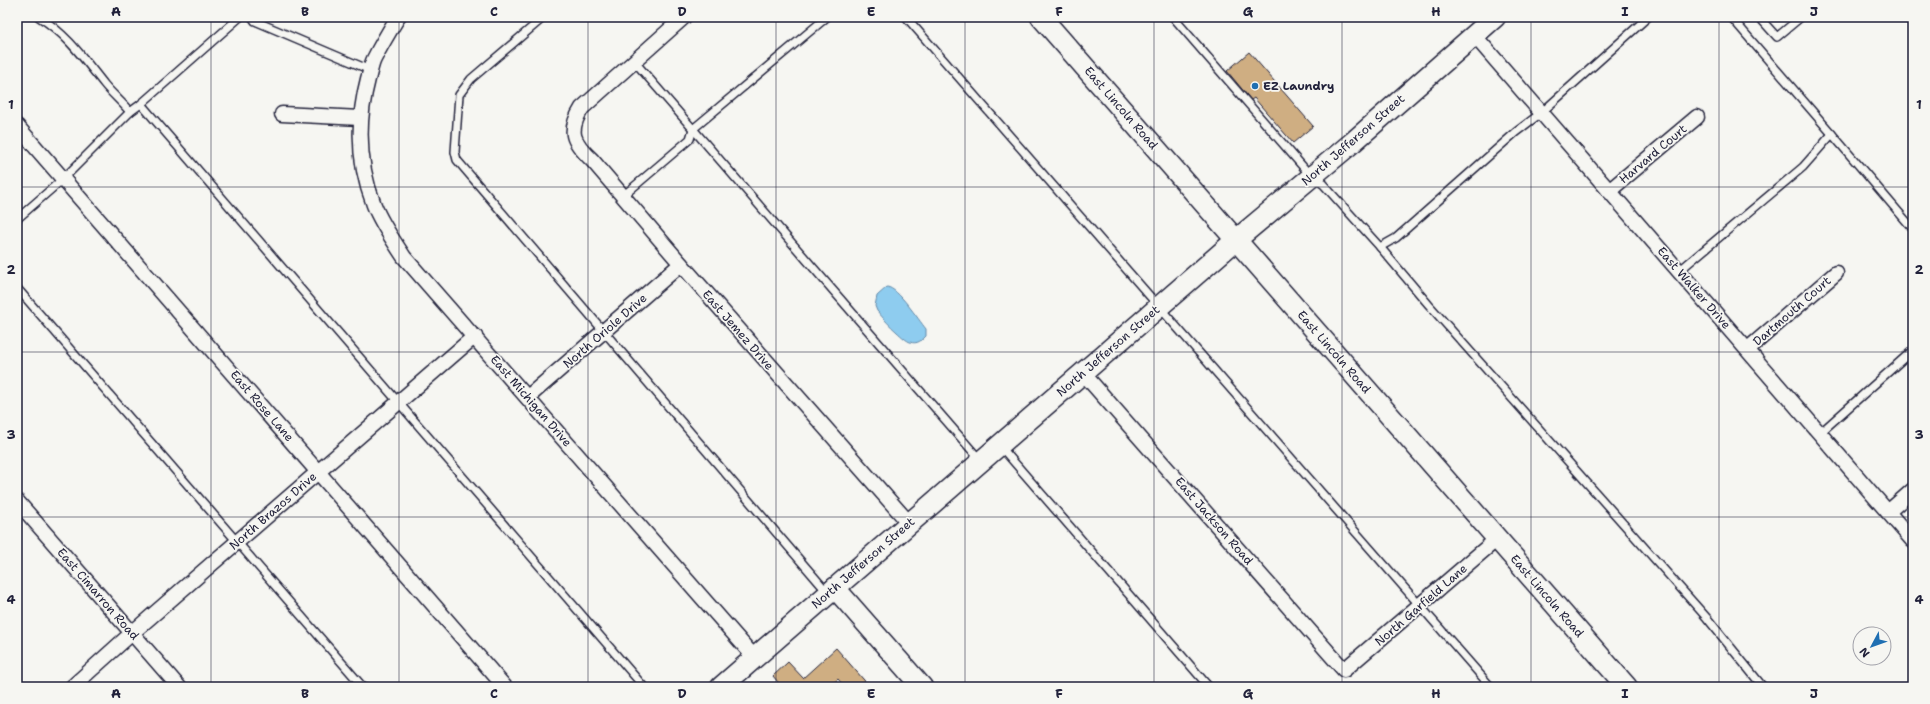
<svg xmlns="http://www.w3.org/2000/svg" width="1930" height="704" viewBox="0 0 1930 704" font-family="'Shantell Sans',sans-serif">
<rect width="100%" height="100%" fill="#f6f6f2"/>
<filter id="ink" filterUnits="userSpaceOnUse"><feTurbulence type="fractalNoise" baseFrequency=".025" numOctaves="2"/><feDisplacementMap in="SourceGraphic" scale="8" xChannelSelector="R" yChannelSelector="G"/><feConvolveMatrix kernelMatrix="1 2 1 2 8 2 1 2 1" color-interpolation-filters="sRGB"/></filter>
<g filter="url(#ink)">
<path fill="#8eccef" stroke="#6388a7" d="M887,287C898,288 918,319 926,329V336C914,349 907,341 897,332C890,326 884,319 877,311L875,306L877,296Z"/>
<g fill="#cfae82" stroke="#22223b">
<path d="M1249,52L1313,126L1293,143L1254,98L1251,100L1227,71Z"/>
<path d="M836,648L870,687H845L838,679L829,687H782L773,676L788,662L803,678Z"/>
</g>
<g fill="none" stroke-linecap="round" stroke-linejoin="round">
<defs>
<g id="lane">
<path d="M39,17C67,34 84,59 104,84C112,94 122,102 130,112"/>
<path d="M252,17L255,21L370,70"/>
<path d="M544,17L471,79L459,95L455,152L457,160L828,593"/>
<path d="M906,17L1491,687"/>
<path d="M1173,17L1304,168L1311,176L1323,184L1380,247L1429,305L1707,618L1763,687"/>
<path d="M1731,17L1832,134"/>
<path d="M1759,17L1777,37L1801,17"/>
<path d="M634,61L981,461"/>
<path d="M141,104L644,687"/>
<path d="M623,196L690,139L693,129L827,17"/>
<path d="M17,219L64,178L130,112L141,104L240,17"/>
<path d="M1380,247L1396,238L1516,132L1541,113L1648,17"/>
<path d="M1679,271L1803,167L1832,134L1913,229"/>
<path d="M17,288L363,687"/>
<path d="M1820,433L1913,350"/>
<path d="M1001,447L1209,687"/>
</g>
<g id="street">
<path d="M398,17C390,30 381,45 374,59C371,65 370,73 368,79C357,121 358,164 374,205C381,223 393,240 404,257L755,658"/>
<path d="M684,17L582,108C567,132 573,142 592,160L681,264L909,523"/>
<path d="M1474,35L1913,541"/>
<path d="M282,114L360,118"/>
<path d="M17,126L505,687"/>
<path d="M1609,191L1697,117"/>
<path d="M1748,349L1836,273"/>
<path d="M1083,373L1344,670L1498,538"/>
<path d="M528,397L681,264"/>
<path d="M17,501L179,687"/>
<path d="M1888,512L1913,490"/>
<path d="M72,687L132,633L475,336"/>
</g>
<g id="secondary">
<path d="M1041,17L1627,687"/>
<path d="M835,588L922,687"/>
<path d="M721,687L1236,240L1353,142L1495,17"/>
</g>
</defs>
<use href="#lane" stroke="#22223b" stroke-width="10"/>
<use href="#street" stroke="#22223b" stroke-width="17"/>
<use href="#secondary" stroke="#22223b" stroke-width="23"/>
<use href="#lane" stroke="#f6f6f2" stroke-width="7"/>
<use href="#street" stroke="#f6f6f2" stroke-width="14"/>
<use href="#secondary" stroke="#f6f6f2" stroke-width="20"/>
</g>
</g>
<path fill="none" stroke="#22223b" stroke-width="1" stroke-opacity="0.55" d="M211,17V687M399,17V687M588,17V687M776,17V687M965,17V687M1154,17V687M1342,17V687M1531,17V687M1719,17V687M17,187H1913M17,352H1913M17,517H1913"/>
<circle fill="#1f6fb2" stroke="#f6f6f2" stroke-width="1.5" cx="1255" cy="86" r="4"/>
<g text-anchor="middle" dominant-baseline="central" stroke-width="3.5" stroke-linejoin="round" paint-order="stroke">
<g font-size="12" font-weight="bold" fill="#22223b" stroke="#f6f6f2" text-anchor="start">
<text x="1263" y="86">EZ Laundry</text>
</g>
<g font-size="12" fill="#22223b" stroke="#f6f6f2">
<text transform="translate(1121 108) rotate(49)">East Lincoln Road</text>
<text transform="translate(1353 140) rotate(-41)">North Jefferson Street</text>
<text transform="translate(1653 154) rotate(-40)">Harvard Court</text>
<text transform="translate(1694 288) rotate(49)">East Walker Drive</text>
<text transform="translate(1792 311) rotate(-41)">Dartmouth Court</text>
<text transform="translate(738 330) rotate(49)">East Jemez Drive</text>
<text transform="translate(605 331) rotate(-41)">North Oriole Drive</text>
<text transform="translate(1108 351) rotate(-41)">North Jefferson Street</text>
<text transform="translate(1334 352) rotate(49)">East Lincoln Road</text>
<text transform="translate(531 401) rotate(49)">East Michigan Drive</text>
<text transform="translate(262 406) rotate(49)">East Rose Lane</text>
<text transform="translate(273 511) rotate(-41)">North Brazos Drive</text>
<text transform="translate(1214 521) rotate(49)">East Jackson Road</text>
<text transform="translate(863 563) rotate(-41)">North Jefferson Street</text>
<text transform="translate(98 594) rotate(49)">East Cimarron Road</text>
<text transform="translate(1547 596) rotate(49)">East Lincoln Road</text>
<text transform="translate(1421 605) rotate(-41)">North Garfield Lane</text>
</g>
</g>
<rect width="1930" height="704" fill="none" stroke="#f6f6f2" stroke-width="44"/>
<g transform="translate(1872 646) rotate(229)"><circle r="19" fill="#f6f6f2" stroke="#a1a1a9"/>
<path d="M0-3L7 15L0 10L-7 15Z" fill="#1f6fb2"/>
<text y="-6" font-size="11" font-weight="bold" text-anchor="middle" fill="#22223b">N</text>
</g>
<rect x="22" y="22" width="1886" height="660" fill="none" stroke="#22223b" stroke-width="1.5"/>
<g font-size="13" text-anchor="middle" font-weight="bold" fill="#22223b">
<text x="116" y="16">A</text>
<text x="305" y="16">B</text>
<text x="494" y="16">C</text>
<text x="682" y="16">D</text>
<text x="871" y="16">E</text>
<text x="1059" y="16">F</text>
<text x="1248" y="16">G</text>
<text x="1436" y="16">H</text>
<text x="1625" y="16">I</text>
<text x="1814" y="16">J</text>
<text x="11" y="109">1</text>
<text x="1919" y="109">1</text>
<text x="11" y="274">2</text>
<text x="1919" y="274">2</text>
<text x="11" y="439">3</text>
<text x="1919" y="439">3</text>
<text x="11" y="604">4</text>
<text x="1919" y="604">4</text>
<text x="116" y="698">A</text>
<text x="305" y="698">B</text>
<text x="494" y="698">C</text>
<text x="682" y="698">D</text>
<text x="871" y="698">E</text>
<text x="1059" y="698">F</text>
<text x="1248" y="698">G</text>
<text x="1436" y="698">H</text>
<text x="1625" y="698">I</text>
<text x="1814" y="698">J</text>
</g>
</svg>
